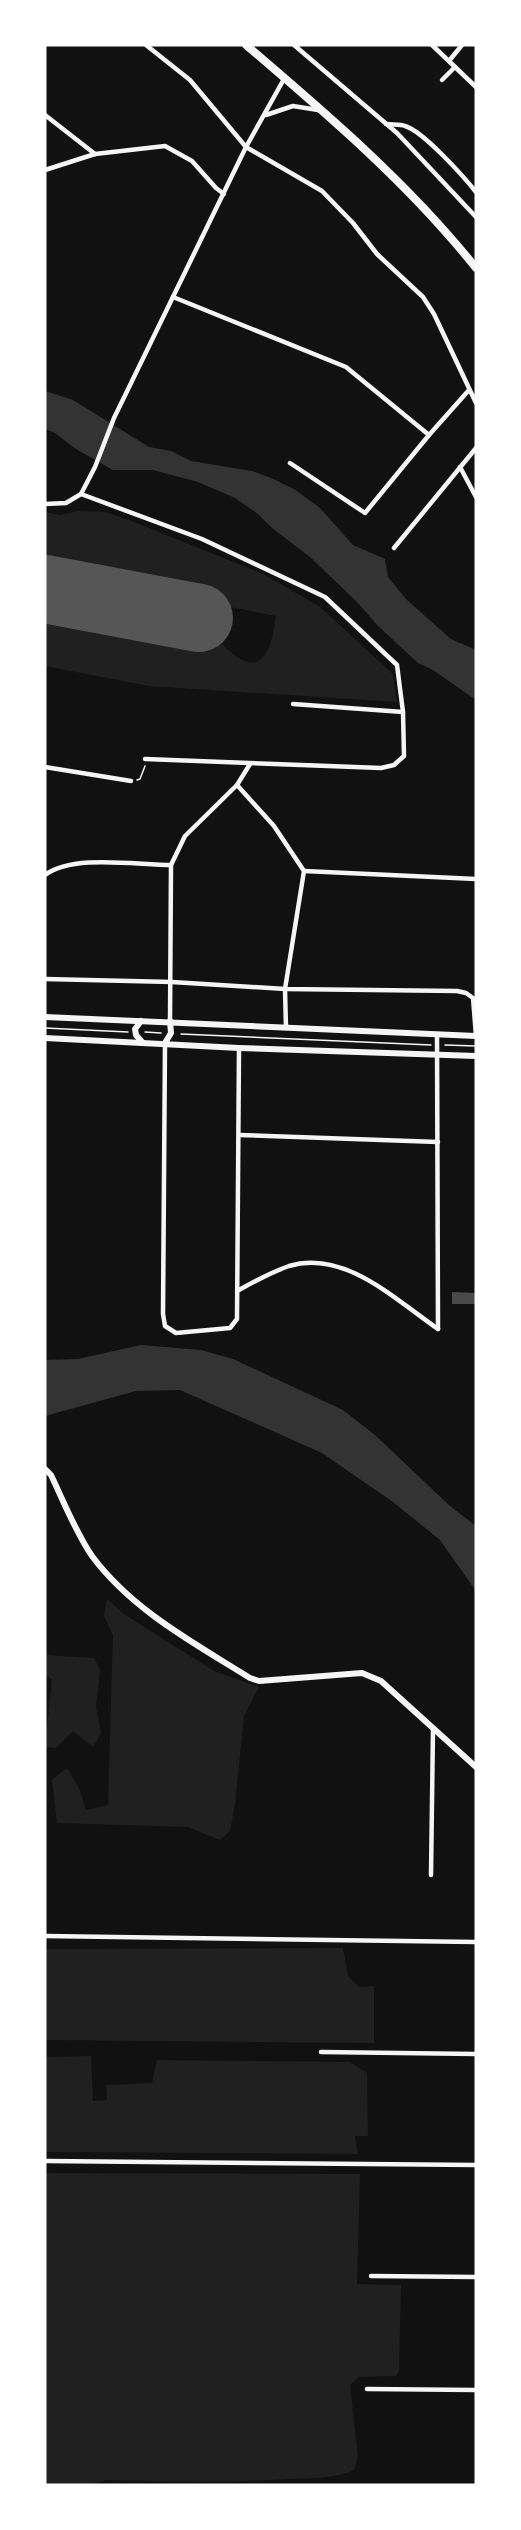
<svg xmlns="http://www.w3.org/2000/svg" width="521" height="2530" viewBox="0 0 521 2530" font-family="Barlow,sans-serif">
<rect width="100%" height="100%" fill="#111"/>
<g fill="#202020">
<path d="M79,511L105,512L129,520L261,573L319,606L393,674L397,702L149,686L45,666V606L218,640C256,681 270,662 276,616L45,571V512L60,515Z"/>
<path d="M107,1599L124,1614L214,1671L259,1687L244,1716L235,1804L230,1831L220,1840L188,1827L57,1823L52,1780L67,1768L79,1788L86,1810L108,1805L113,1635L104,1616Z"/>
<path d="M45,1655L94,1658L100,1670L96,1707L101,1733L93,1747L73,1731L56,1748L45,1747L52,1679L45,1675Z"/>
<path d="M343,1948L348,1976L359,1987L374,1986V2043L45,2040V1949Z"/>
<path d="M91,2056L93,2101L107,2100L106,2085L152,2083L157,2060L350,2062L367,2073L368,2136H355L358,2154L45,2152V2057Z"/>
<path d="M45,2173L360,2174L357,2284L401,2285L399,2371L396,2376L359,2377L350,2385L358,2457L354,2470C335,2479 311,2478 290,2479C229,2483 168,2482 107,2480L88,2485H45Z"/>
</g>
<g fill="#333">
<path d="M45,391L73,400L149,447L171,451L191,461L252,471L271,478L294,489L320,508L353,545L385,559L388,577L407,600L451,639L476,650V700L433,670L418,663L378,626L357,602L311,558L271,527L258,514L235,498L198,482L153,470H113L76,449L55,433L45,429Z"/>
<path d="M141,1345L201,1350L233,1359L343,1410L375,1435L450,1506L476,1526V1591L440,1540L393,1502L322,1453L180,1390L136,1391L45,1416V1360L78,1359Z"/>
</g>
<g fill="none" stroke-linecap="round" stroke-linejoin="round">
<path stroke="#565656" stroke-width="68" d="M45,589L199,618"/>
</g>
<path fill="#4a4a4a" d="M452,1292L476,1293V1304H452Z"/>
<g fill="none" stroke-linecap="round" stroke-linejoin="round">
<g stroke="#f5f5f5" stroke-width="1.5">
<path d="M137,780L140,779L145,766"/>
<path d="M45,1028L128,1032"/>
<path d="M145,1032L161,1033"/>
<path d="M181,1034L431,1045"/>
<path d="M445,1045L476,1046"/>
</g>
<g stroke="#f5f5f5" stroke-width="4.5">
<path d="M146,45L190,80L246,147L322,191L353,223L377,254L423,297L434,314L476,403"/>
<path d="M294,45L397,133L476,217"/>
<path d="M432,45L476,87"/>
<path d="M449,61L462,45"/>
<path d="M442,80L455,67"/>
<path d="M45,115L95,154"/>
<path d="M266,115L293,106L318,110"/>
<path d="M386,124C392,125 400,124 405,126C423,131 464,177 476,192"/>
<path d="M45,170L95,154L165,146L192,161L216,188L224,194"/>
<path d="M173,297L346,367L429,435L469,390"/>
<path d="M290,463L365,513L429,435"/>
<path d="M460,467L476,497"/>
<path d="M81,494L95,467L114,418L246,147L284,79"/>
<path d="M45,504L66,503L81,494L202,539L325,597L397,665L403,712L404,756L394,765L381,768L145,759"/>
<path d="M394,548L476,448"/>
<path d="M293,704L403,712"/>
<path d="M45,767L131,781"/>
<path d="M237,785L274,826L304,871L285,989L286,1028"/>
<path d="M304,871L476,879"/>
<path d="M45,875C73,854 136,865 171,865"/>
<path d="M45,979L172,982L285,989L457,991L466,993L473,998L476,1036"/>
<path d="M170,1021L171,865L185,836L237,785L250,764"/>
<path d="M437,1035L438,1329"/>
<path d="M165,1043L163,1314L165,1326L176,1333L230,1328L237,1319L239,1048"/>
<path d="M239,1135L438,1142"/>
<path d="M239,1290C255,1281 272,1272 289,1266C344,1249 396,1300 438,1329"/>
<path d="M431,1875L433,1729"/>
<path d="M45,1936L476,1942"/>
<path d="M321,2052L476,2054"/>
<path d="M45,2161L476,2165"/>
<path d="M371,2276L476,2277"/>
<path d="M367,2389L476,2390"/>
</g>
<g stroke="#f5f5f5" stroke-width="6">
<path d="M45,1017L476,1036"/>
<path d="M141,1021L135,1029L136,1035L142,1042"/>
<path d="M45,1038L239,1048L476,1056"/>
<path d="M165,1043L171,1033L170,1021"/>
<path d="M45,1469L51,1475C63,1500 76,1533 92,1556C132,1610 194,1643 250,1678L259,1681L362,1673L381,1681L476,1767"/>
</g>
<path stroke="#f5f5f5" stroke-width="8" d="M246,45C328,115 409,184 476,268"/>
</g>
<rect width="521" height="2530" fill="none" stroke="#ffffff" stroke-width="93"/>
</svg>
